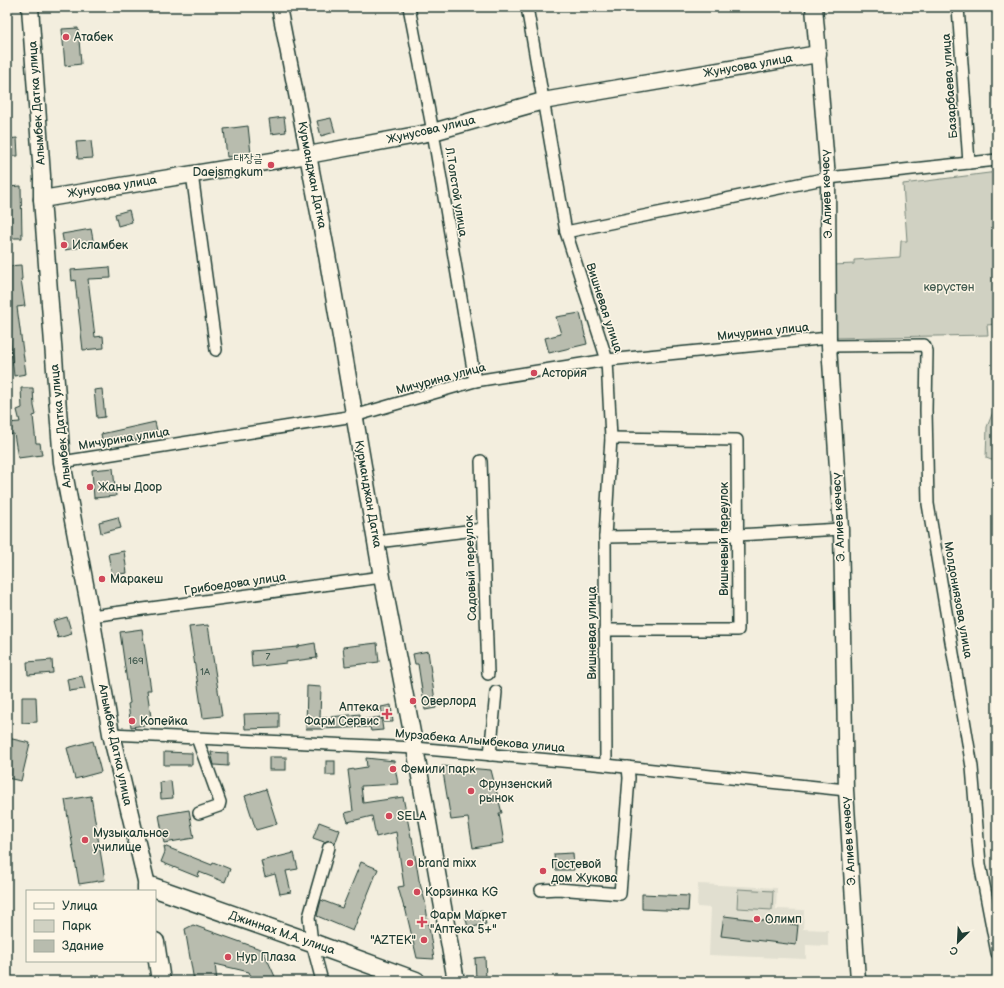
<svg xmlns="http://www.w3.org/2000/svg" width="1004" height="988" viewBox="0 0 1004 988" font-family="'Balsamiq Sans','Poor Story',sans-serif">
<rect width="100%" height="100%" fill="#f3eede"/>
<filter id="ink" filterUnits="userSpaceOnUse"><feTurbulence type="fractalNoise" baseFrequency=".025" numOctaves="2"/><feDisplacementMap in="SourceGraphic" scale="8" xChannelSelector="R" yChannelSelector="G"/><feConvolveMatrix kernelMatrix="1 2 1 2 8 2 1 2 1" color-interpolation-filters="sRGB"/></filter>
<g filter="url(#ink)">
<path fill="#e1dfd0" d="M698,884L777,888L776,909L804,910L803,929L828,930V946L806,945V959L709,955L711,908L697,907Z"/>
<g fill="#d0d1c2" stroke="#78877b">
<path d="M997,172V324L987,325L988,335L832,338L833,265L854,264V260L900,257L901,241H907L903,184Z"/>
<path d="M997,402V462L986,458L987,427Z"/>
<path d="M738,889L773,891L772,910L737,908Z"/>
</g>
<g fill="#b8bcae" stroke="#1f3d34">
<path d="M78,28L81,64L65,66L62,29Z"/>
<path d="M284,117L286,132L271,134L269,119Z"/>
<path d="M331,118L335,132L321,136L317,121Z"/>
<path d="M248,126L251,154L227,157L224,129Z"/>
<path d="M17,138L18,156H7V139Z"/>
<path d="M91,141L93,158L78,159L76,142Z"/>
<path d="M21,186L22,238H7V187Z"/>
<path d="M129,210L132,222L118,226L115,214Z"/>
<path d="M91,229L94,245L65,250L62,234Z"/>
<path d="M21,265L22,279H21L25,306L17,307L26,374L14,376L10,339H8L7,333V287L9,286L7,266Z"/>
<path d="M110,267L111,278L88,279L95,337L103,336L104,348L83,350L75,280L72,281L71,270Z"/>
<path d="M580,313L587,344L549,353L545,338L561,334L556,317Z"/>
<path d="M21,388H33L34,406L36,415L33,416L36,443H40L42,455L18,458L14,434L7,435V423L20,422L17,410L22,408Z"/>
<path d="M102,389L105,417L97,418L94,390Z"/>
<path d="M155,422L158,435L132,441V439L103,444L101,434Z"/>
<path d="M113,468L116,496L94,498L92,470Z"/>
<path d="M118,517L121,528L101,533L99,522Z"/>
<path d="M124,551L127,573L112,575L108,554Z"/>
<path d="M67,617L72,634L58,638L53,621Z"/>
<path d="M208,625L222,716L203,718L189,627Z"/>
<path d="M142,629L151,690H147L152,724L131,727L128,704L130,703L120,632Z"/>
<path d="M315,643L317,658L286,662V663L252,667L251,651L298,647V646Z"/>
<path d="M377,643L379,662L345,666L343,647Z"/>
<path d="M428,651L436,708L425,710L418,664H415L413,654Z"/>
<path d="M52,660L53,673L28,675L27,662Z"/>
<path d="M82,676L85,689L69,691L67,679Z"/>
<path d="M307,686L321,687L320,718L360,714V720L381,717L383,730L371,731L370,727L321,729H306Z"/>
<path d="M22,697H36L37,722L22,723Z"/>
<path d="M391,705L393,722H383L381,707Z"/>
<path d="M279,713V728L245,729L244,714Z"/>
<path d="M8,738L30,743L21,781L7,778Z"/>
<path d="M93,741L101,772L75,779L67,748Z"/>
<path d="M164,752L192,753V765H164Z"/>
<path d="M211,752L228,753V766L214,765Z"/>
<rect x="269" y="757" width="17" height="13"/>
<path d="M366,758L394,761L398,784L361,786L363,803L403,797L411,837H412L419,880L425,901L434,959L417,958L405,907L404,908L398,887L404,886L396,832L376,837L372,816L348,822L345,813L353,811L348,770L367,767Z"/>
<rect x="326" y="761" width="9" height="14"/>
<path d="M442,766L491,770L502,813H499L504,843L473,848L468,818L451,820Z"/>
<path d="M171,781L173,798L161,799L160,782Z"/>
<path d="M266,789L277,824L256,830L245,796Z"/>
<path d="M91,796L105,880L79,884L65,800Z"/>
<path d="M189,810L194,838L164,843L159,815Z"/>
<path d="M319,822L340,830L335,844L331,840L324,842L313,838Z"/>
<path d="M164,846L212,865L213,862L230,869L225,882L199,872L198,877L161,862L165,852Z"/>
<path d="M294,853L298,869L286,871L291,892L280,894L275,874L265,877L261,861Z"/>
<path d="M573,853L574,870H555L554,854Z"/>
<path d="M361,862L378,869L353,931L317,916L321,900L342,908Z"/>
<path d="M642,894L689,896L688,911L642,909Z"/>
<path d="M482,910L486,924L468,928L465,914Z"/>
<path d="M724,916L798,925L796,945L721,936Z"/>
<path d="M193,925L263,950L277,981H253L249,972L215,964L217,981H194L185,929Z"/>
<path d="M485,957L486,979H476L475,958Z"/>
</g>
<g fill="none" stroke-linecap="round" stroke-linejoin="round">
<defs>
<g id="minor">
<path d="M409,7L433,132L475,381"/>
<path d="M527,7L566,232L607,360L611,438L605,537L606,765"/>
<path d="M958,7L969,163"/>
<path d="M192,174L216,350"/>
<path d="M566,232L828,178L997,160"/>
<path d="M829,346L924,345L927,351L926,410L928,504L972,767L980,864L997,953"/>
<path d="M481,461L488,674"/>
<path d="M62,462L354,416L475,381L607,360L829,338"/>
<path d="M605,537L737,535L841,529"/>
<path d="M377,542L483,529"/>
<path d="M91,616L382,577"/>
<path d="M605,630H738L737,440L611,438"/>
<path d="M111,734L415,748L606,765L846,790"/>
<path d="M197,738L220,802L219,806L199,813"/>
<path d="M490,755L496,692"/>
<path d="M541,890L558,889L620,894L629,778L628,767"/>
<path d="M322,981L312,943L309,917L329,847"/>
</g>
<g id="tertiary">
<path d="M279,7L308,155"/>
<path d="M818,54L828,178L829,346L841,529L846,790L858,981"/>
</g>
<g id="secondary">
<path d="M30,7L42,176V199L62,462L91,616L111,734L147,885"/>
<path d="M308,155L327,255L382,577L415,748L456,981"/>
<path d="M42,199L308,155L433,132L543,101L818,54L814,7"/>
</g>
<g id="primary">
<path d="M147,891V885L312,943L416,981"/>
<path d="M155,942L161,981"/>
</g>
</defs>
<use href="#minor" stroke="#1f3d34" stroke-width="14"/>
<use href="#tertiary" stroke="#1f3d34" stroke-width="17"/>
<use href="#secondary" stroke="#1f3d34" stroke-width="19"/>
<use href="#primary" stroke="#1f3d34" stroke-width="21"/>
<use href="#minor" stroke="#fcf5e5" stroke-width="11"/>
<use href="#tertiary" stroke="#fcf5e5" stroke-width="14"/>
<use href="#secondary" stroke="#fcf5e5" stroke-width="16"/>
<use href="#primary" stroke="#fcf5e5" stroke-width="18"/>
</g>
</g>
<g fill="#d1495b" stroke="#fcf5e5" stroke-width="1.5">
<circle cx="66" cy="37" r="4"/>
<circle cx="271" cy="165" r="4"/>
<circle cx="64" cy="245" r="4"/>
<circle cx="534" cy="373" r="4"/>
<circle cx="90" cy="487" r="4"/>
<circle cx="102" cy="579" r="4"/>
<circle cx="413" cy="701" r="4"/>
<path d="M385 708h4v4h4v4h-4v4h-4v-4h-4v-4h4z"/>
<circle cx="132" cy="721" r="4"/>
<circle cx="393" cy="769" r="4"/>
<circle cx="471" cy="791" r="4"/>
<circle cx="389" cy="816" r="4"/>
<circle cx="85" cy="840" r="4"/>
<circle cx="410" cy="863" r="4"/>
<circle cx="543" cy="871" r="4"/>
<circle cx="417" cy="892" r="4"/>
<circle cx="757" cy="919" r="4"/>
<path d="M420 916h4v4h4v4h-4v4h-4v-4h-4v-4h4z"/>
<circle cx="424" cy="940" r="4"/>
<circle cx="228" cy="957" r="4"/>
</g>
<g text-anchor="middle" dominant-baseline="central" stroke-width="3" stroke-linejoin="round" paint-order="stroke">
<g font-size="10" fill="#455d52">
<text x="268" y="657">7</text>
<text x="136" y="661">169</text>
<text x="205" y="672">1А</text>
</g>
<g font-size="12" fill="#1f3d34" stroke="#fcf5e5" text-anchor="start">
<text x="74" y="37">Атабек</text>
<text x="263" y="158" text-anchor="end">대장금<tspan x="263" dy="14">Daejsmgkum</tspan></text>
<text x="72" y="245">Исламбек</text>
<text x="542" y="373">Астория</text>
<text x="98" y="487">Жаны Доор</text>
<text x="110" y="579">Маракеш</text>
<text x="421" y="701">Оверлорд</text>
<text x="379" y="707" text-anchor="end">Аптека<tspan x="379" dy="14">Фарм Сервис</tspan></text>
<text x="140" y="721">Копейка</text>
<text x="401" y="769">Фемили парк</text>
<text x="479" y="784">Фрунзенский<tspan x="479" dy="14">рынок</tspan></text>
<text x="397" y="816">SELA</text>
<text x="93" y="833">Музыкальное<tspan x="93" dy="14">училище</tspan></text>
<text x="418" y="863">brand mixx</text>
<text x="551" y="864">Гостевой<tspan x="551" dy="14">дом Жукова</tspan></text>
<text x="425" y="892">Корзинка KG</text>
<text x="430" y="915">Фарм Маркет<tspan x="430" dy="14">"Аптека 5+"</tspan></text>
<text x="765" y="919">Олимп</text>
<text x="416" y="940" text-anchor="end">"AZTEK"</text>
<text x="236" y="957">Нур Плаза</text>
</g>
<g font-size="12" fill="#1f3d34" stroke="#fcf5e5">
<text transform="translate(748 66) rotate(-10)">Жунусова улица</text>
<text transform="translate(950 86) rotate(-94)">Базарбаева улица</text>
<text transform="translate(37 103) rotate(-94)">Алымбек Датка улица</text>
<text transform="translate(431 130) rotate(-13)">Жунусова улица</text>
<text transform="translate(312 175) rotate(79)">Курманджан Датка</text>
<text transform="translate(112 187) rotate(-9)">Жунусова улица</text>
<text transform="translate(456 192) rotate(81)">Л.Толстой улица</text>
<text transform="translate(827 194) rotate(-92)">Э. Алиев көчөсү</text>
<text transform="translate(604 308) rotate(72)">Вишневая улица</text>
<text transform="translate(763 332) rotate(-6)">Мичурина улица</text>
<text transform="translate(441 379) rotate(-15)">Мичурина улица</text>
<text transform="translate(61 426) rotate(-96)">Алымбек Датка улица</text>
<text transform="translate(124 439) rotate(-9)">Мичурина улица</text>
<text transform="translate(368 494) rotate(80)">Курманджан Датка</text>
<text transform="translate(839 517) rotate(-93)">Э. Алиев көчөсү</text>
<text transform="translate(724 539) rotate(-90)">Вишневый переулок</text>
<text transform="translate(471 568) rotate(-92)">Садовый переулок</text>
<text transform="translate(235 584) rotate(-8)">Грибоедова улица</text>
<text transform="translate(958 600) rotate(80)">Молдониязова улица</text>
<text transform="translate(592 633) rotate(-90)">Вишневая улица</text>
<text transform="translate(480 741) rotate(5)">Мурзабека Алымбекова улица</text>
<text transform="translate(115 745) rotate(78)">Алымбек Датка улица</text>
<text transform="translate(849 841) rotate(-94)">Э. Алиев көчөсү</text>
<text transform="translate(282 933) rotate(19)">Джиннах М.А. улица</text>
</g>
<g font-size="12" fill="#425b50" stroke="#fcf5e5">
<text x="949" y="287">көрүстөн</text>
</g>
</g>
<rect width="1004" height="988" fill="none" stroke="#fcf5e5" stroke-width="24"/>
<rect x="12" y="12" width="980" height="964" fill="none" stroke="#1f3d34" stroke-width="1.5" filter="url(#ink)"/>
<rect x="26" y="890" width="130" height="72" fill="#fcf5e5" stroke="#a4ab9e"/>
<rect x="34" y="903" width="20" height="6" fill="#fcf5e5" stroke="#a4ab9e"/>
<text x="62" y="910" font-size="12" fill="#1f3d34">Улица</text>
<rect x="34" y="920" width="20" height="12" fill="#d0d1c2" stroke="#a4ab9e"/>
<text x="62" y="930" font-size="12" fill="#1f3d34">Парк</text>
<rect x="34" y="940" width="20" height="12" fill="#b8bcae" stroke="#a4ab9e"/>
<text x="62" y="950" font-size="12" fill="#1f3d34">Здание</text>
<g transform="translate(958 942) rotate(204)" stroke="#fcf5e5" stroke-width="3" paint-order="stroke">
<path d="M0-3L7 15L0 10L-7 15Z" fill="#1f3d34"/>
<text y="-6" font-size="11" font-weight="bold" text-anchor="middle" fill="#1f3d34">С</text>
</g>
</svg>
